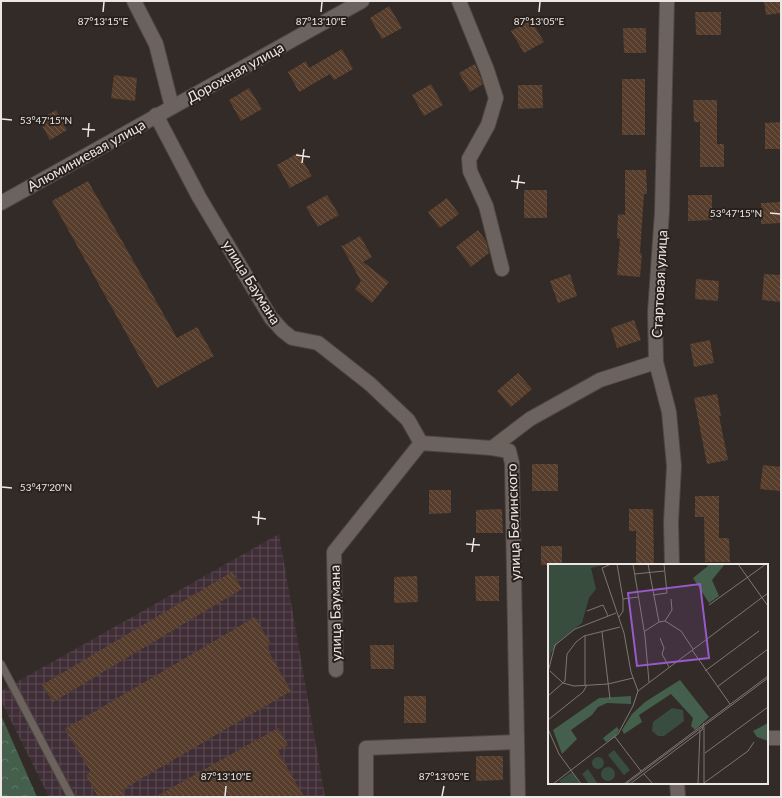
<svg xmlns="http://www.w3.org/2000/svg" width="782" height="798" viewBox="0 0 782 798" font-family="Lato,sans-serif">
<defs>
<pattern id="industrial-grid" width="8" height="8" patternUnits="userSpaceOnUse"><rect width="8" height="8" fill="#402e37"/><path d="M0 4h8M4 0v8" fill="none" stroke="#5c4c54"/></pattern>
<pattern id="forest-crowns" width="20" height="18" patternUnits="userSpaceOnUse"><rect width="20" height="18" fill="#44604c"/><path d="M2 6a3 3 0 1 1 6 0M12 15a3 3 0 1 1 6 0" fill="none" stroke="#5f7766"/></pattern>
<pattern id="building-back-hatch" width="6" height="6" patternUnits="userSpaceOnUse"><rect width="6" height="6" fill="#573d2b"/><path d="M-1 5l2 2M0 0l6 6M5-1l2 2" fill="none" stroke="#6f594a"/></pattern>
</defs>
<rect width="100%" height="100%" fill="#332b27"/>
<path fill="url(#industrial-grid)" d="M279,534L325,797H49L1,701V691Z"/>
<path fill="url(#forest-crowns)" d="M1,715L37,797H1Z"/>
<g fill="url(#building-back-hatch)">
<path d="M764,1H781V13L766,15Z"/>
<path d="M389,6L402,28L382,39L370,18Z"/>
<path d="M695,12H721V35H696Z"/>
<path d="M531,20L544,42L524,53L511,31Z"/>
<path d="M623,28H646V53H624Z"/>
<path d="M342,49L353,69L334,80L330,74L299,92L288,72L306,61L309,68Z"/>
<path d="M475,64L483,84L470,92L459,73Z"/>
<path d="M114,75L137,78L135,101L111,98Z"/>
<rect x="622" y="79" width="23" height="56"/>
<path d="M431,84L443,105L424,116L412,95Z"/>
<path d="M518,85H542L543,108L518,109Z"/>
<path d="M249,88L262,109L241,121L229,100Z"/>
<path d="M693,100H717V144H724V167H700V122H694Z"/>
<path d="M56,110L67,130L50,140L39,120Z"/>
<path d="M781,122V149H765V123Z"/>
<path d="M298,153L312,176L290,188L277,165Z"/>
<path d="M625,170H646L647,194H644L640,253L642,254L640,277L617,275L620,239L617,238L618,214L625,215Z"/>
<path d="M88,181L177,338L197,327L214,356L157,388L52,201Z"/>
<rect x="524" y="190" width="23" height="28"/>
<path d="M327,195L339,215L318,227L306,207Z"/>
<path d="M688,195H712V220L688,221Z"/>
<path d="M447,198L459,214L440,228L428,212Z"/>
<path d="M781,202V223L761,224V203Z"/>
<path d="M478,230L486,241L489,253L471,267L456,247Z"/>
<path d="M360,236L372,257L363,262L389,282L372,303L355,289L361,281L341,245L343,246Z"/>
<path d="M570,274L577,296L558,303L550,281Z"/>
<path d="M764,274L781,275V302L762,300Z"/>
<path d="M696,279L719,281L718,301L695,299Z"/>
<path d="M634,320L641,340L617,348L611,328Z"/>
<path d="M710,340L714,363L694,367L690,344Z"/>
<path d="M518,373L532,389L511,407L497,391Z"/>
<path d="M717,394L721,416H719L728,460L707,464L694,398Z"/>
<rect x="532" y="464" width="26" height="27"/>
<path d="M763,465L781,467V491L760,489Z"/>
<path d="M429,490H451V513L429,514Z"/>
<path d="M695,496H719V538H729L730,562H705L704,517H695Z"/>
<path d="M502,509L503,533H476V510Z"/>
<path d="M629,509H653L654,565H636V531H629Z"/>
<rect x="541" y="546" width="21" height="19"/>
<path d="M232,572L242,589L53,702L42,685Z"/>
<path d="M417,576L418,602L394,603V577Z"/>
<path d="M475,576H499V601H476Z"/>
<path d="M255,617L271,644L266,647L291,691L122,790L126,797H98L86,775L91,772L65,729Z"/>
<path d="M370,645H394V669H371Z"/>
<rect x="404" y="696" width="22" height="27"/>
<path d="M278,728L288,745L278,751L304,797H155Z"/>
<path d="M476,756H503V780L476,781Z"/>
</g>
<g fill="none" stroke-linecap="round" stroke-linejoin="round">
<defs>
<path id="service" d="M1,664L71,797"/>
<g id="minor">
<path d="M134,1L156,44L172,107"/>
<path d="M459,1L487,70L496,98L488,125L469,159L470,171L486,206L502,269"/>
<path d="M667,1L662,212L655,312L656,362L669,412L674,466L671,522L672,565"/>
<path d="M156,115L199,197L271,318L283,331L292,338L318,343L370,384L408,420L421,443"/>
<path d="M1,203L362,1"/>
<path d="M336,670L334,552L421,443L492,448"/>
<path d="M767,738H781"/>
<path d="M677,783L678,797"/>
<path d="M366,797V748L517,742"/>
<path d="M518,797L512,463L509,451L492,448L530,419L600,380L656,362"/>
</g>
</defs>
<use href="#service" stroke="#4d4643" stroke-width="9"/>
<use href="#minor" stroke="#4d4643" stroke-width="16"/>
<use href="#service" stroke="#6c635e" stroke-width="7"/>
<use href="#minor" stroke="#6c635e" stroke-width="14"/>
</g>
<path fill="none" stroke="#ece7e4" stroke-width="1.5" d="M103,12L104,2M321,12L322,2M539,12L540,2M2,119L12,120M82,129L95,130M88,137L89,123M296,155L310,157M302,163L304,149M511,181L525,183M517,189L519,175M770,213L780,214M2,487L12,488M252,517L266,519M258,525L259,511M466,544L480,545M472,552L474,538M225,796L226,786M442,796L444,786"/>
<g text-anchor="middle" dominant-baseline="central" stroke-width="4" stroke-linejoin="round" paint-order="stroke">
<g font-size="14" fill="#ece7e4" stroke="#29211d">
<text transform="translate(235 72) rotate(-29)">Дорожная улица</text>
<text transform="translate(86 155) rotate(-29)">Алюминиевая улица</text>
<text transform="translate(252 282) rotate(58)">улица Баумана</text>
<text transform="translate(659 284) rotate(-87)">Стартовая улица</text>
<text transform="translate(513 522) rotate(-92)">улица Белинского</text>
<text transform="translate(335 613) rotate(-91)">улица Баумана</text>
</g>
</g>
<g transform="translate(548 564)">
<rect width="220" height="220" fill="#332b27"/>
<path d="M124,144L135,146L136,157L116,172H110L104,167L105,158Z" fill="#394d3f"/>
<path d="M159,0H177L164,16L171,32L161,39L145,14L160,2ZM132,116L161,153L147,166L143,162L145,154L123,130L91,151L94,158L76,170L74,166L84,150L97,138ZM83,132V140L59,139L50,143L44,151L23,166L29,175L14,190L5,166L51,134ZM220,159V177L209,173L205,167ZM69,163L71,166L67,173L58,178L55,174Z" fill="#44604c"/>
<path d="M66,186L82,206L76,211L60,191ZM44 199a6 6 0 1 1 12 0a6 6 0 1 1-12 0ZM53 210a7 7 0 1 1 14 0a7 7 0 1 1-14 0ZM40,205L50,220H41L34,210ZM24,208L32,220H14L11,217Z" fill="#394d3f"/>
<path d="M0,0H60L43,4L48,25L41,34L34,59L11,77L3,89L0,107Z" fill="#394d3f"/>
<path fill="none" stroke="#7d7673" stroke-width="1" d="M63,0L54,4L76,69L83,108L90,127M69,0L75,35V47L71,53M85,0L97,72L101,118M190,0L220,42M87,10L116,7M105,31L119,29L116,0M75,35L90,33M161,41L218,0M39,47L55,41L60,52M117,57L133,67L145,85M111,58L117,57L124,46L123,35M97,67L111,58L100,0M54,68L62,135M112,74L116,84L114,90L121,103M144,86L182,140M2,107L15,119L26,122L60,120L85,114M157,107L211,67M0,108L7,81L27,65L68,49M37,121V72M169,123L220,85M90,127L220,29M0,132L17,117L19,90L28,78L36,72L72,63M0,156L35,128L39,121M0,165L11,190L33,220M67,173L93,207M157,189L220,143M96,210L105,220M156,219L200,187L206,178M156,219V163M5,220L70,170L85,142L90,127M76,220L220,112M78,220L220,114M82,220L154,166L156,159M150,220L152,166"/>
<path fill="#975bc8" fill-opacity="0.15" stroke="#975bc8" stroke-width="2" d="M152,20L161,94L89,102L80,29Z"/>
<rect width="220" height="220" fill="none" stroke="#ece7e4" stroke-width="2"/>
</g>
<g font-size="10" text-anchor="middle" fill="#ece7e4" stroke="#29211d" stroke-width="4" stroke-linejoin="round" paint-order="stroke">
<text x="103" y="25">87°13'15"E</text>
<text x="321" y="25">87°13'10"E</text>
<text x="539" y="25">87°13'05"E</text>
<text x="46" y="124">53°47'15"N</text>
<text x="736" y="217">53°47'15"N</text>
<text x="46" y="491">53°47'20"N</text>
<text x="226" y="780">87°13'10"E</text>
<text x="444" y="780">87°13'05"E</text>
</g>
<rect width="782" height="798" fill="none" stroke="#ece7e4" stroke-width="4"/>
</svg>
